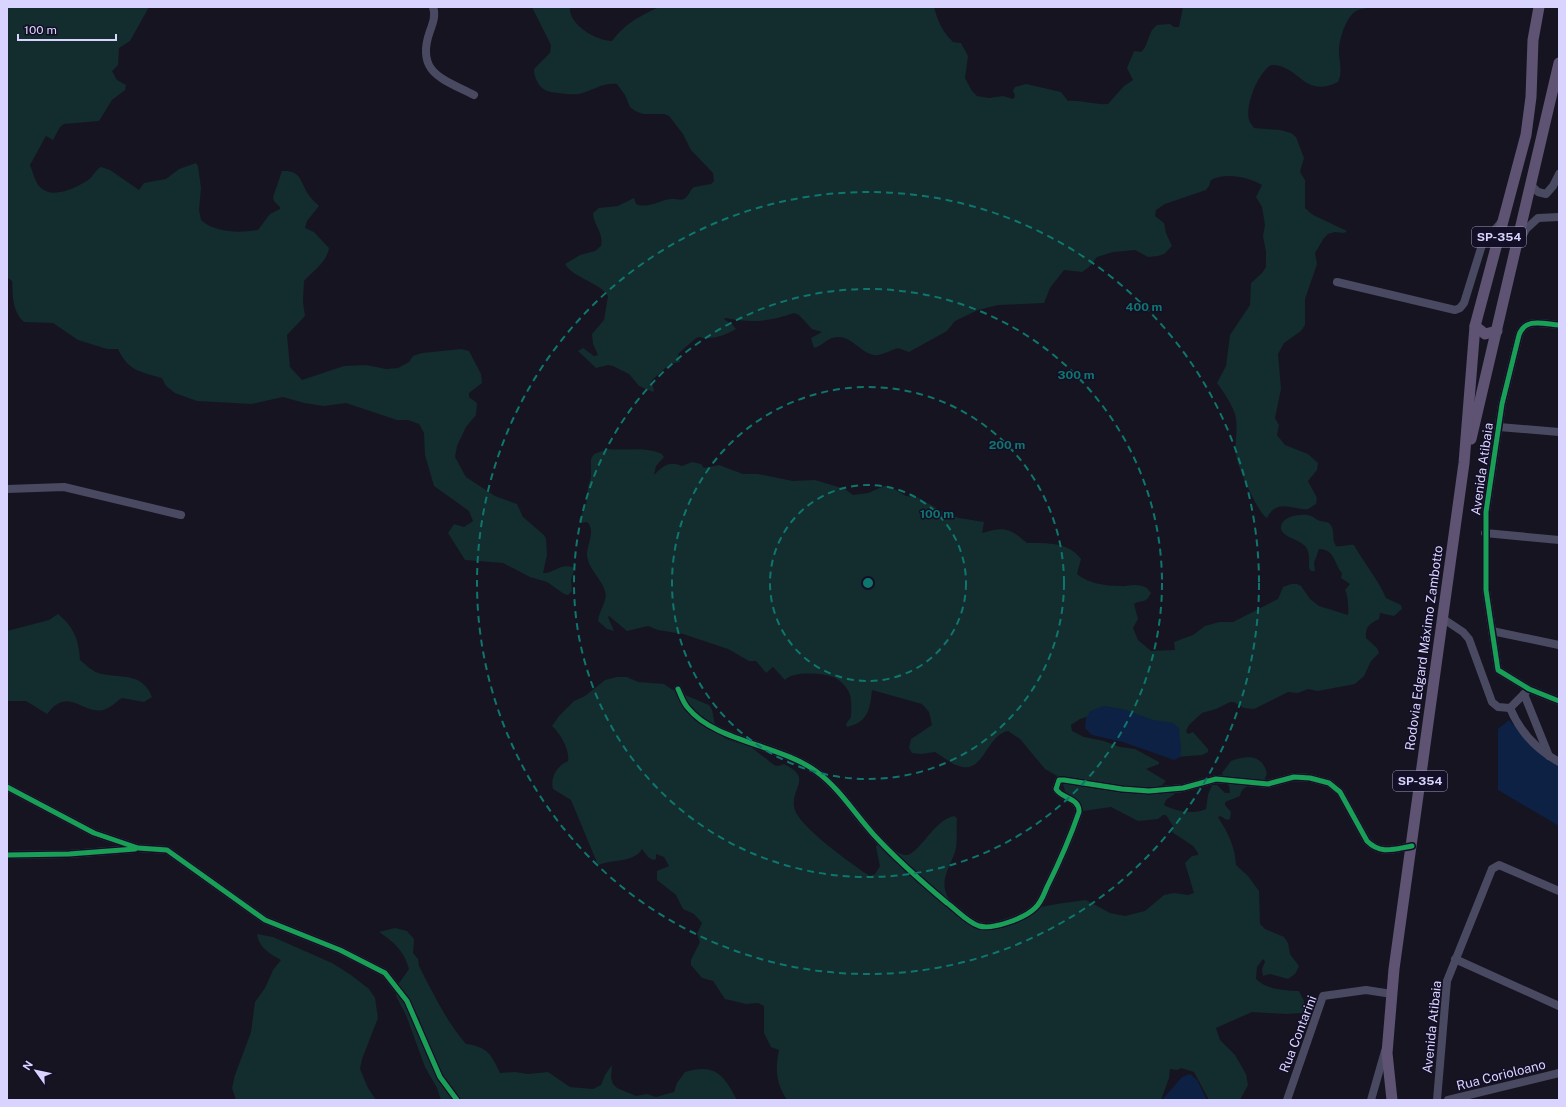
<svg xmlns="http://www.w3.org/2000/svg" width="1566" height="1107" viewBox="0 0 1566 1107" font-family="'Public Sans',sans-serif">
<rect width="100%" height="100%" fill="#161421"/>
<g fill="#132c2d">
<path d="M7,7H149L130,41L119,48L118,65L112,71L117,80L126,85L125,90L112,100L99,121L64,124L60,127L53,140L46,136L30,165C33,172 35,183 41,188C53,199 76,188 88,180C93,177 95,170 101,167L110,170L139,190L144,183L166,179L179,169L196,163L198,166L201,188L199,210L201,220C215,233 240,233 258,230L270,214L280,209V207L274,201L273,197L282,171C301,170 300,181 308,194C311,199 316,203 319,206L307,221L305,228L314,232L329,248C327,262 313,271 304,281L303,302L305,316L287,335L290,367L302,380L344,366L366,365L386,369L398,368L409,362L413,356L422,353L461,349L469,351L481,374L482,383L469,393V397L477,403L476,415L466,427L457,446L455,457L466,477L495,496L517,504L523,517L544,535L546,539L547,555L543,573C554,574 560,562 575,568L571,579L572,591L568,595L564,594L547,582L530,577L503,563L465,560L448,533L454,524L464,527L473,521L469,511L434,486L425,455L424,433L419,424L408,420H397L346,403L324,406L304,403L283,397L252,404L197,401L175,393L166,386L162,378C141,372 128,371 118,349H107L78,340L53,323L24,322C12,311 13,296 12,281L7,277Z"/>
<path d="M532,7H570C568,25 597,41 612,41C626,23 638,17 659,7H934C938,22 942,31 953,42L961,43L968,56L965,78L972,91L977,96L989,98L1003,96L1013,99L1015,96L1013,90L1015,87L1026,84L1061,92L1068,101C1082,100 1094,105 1108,104L1124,86L1133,80L1127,68L1134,51L1141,52C1149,46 1147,32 1157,25L1170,24L1174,27H1179L1183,7H1372C1367,8 1360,9 1356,11C1346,17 1339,39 1339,51C1339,62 1343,71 1338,82C1303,99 1299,64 1271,65C1258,73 1245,105 1249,120C1250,123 1253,126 1254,128L1280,130L1291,133L1296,137L1304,158L1300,172L1305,180V208L1313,215L1347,231L1344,233L1335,232L1328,234L1324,238L1315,253L1317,264L1305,299V325L1301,331L1284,343L1278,354L1281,389L1275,418L1279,425L1277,435L1285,445L1308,454L1318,463L1317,470L1308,481L1317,498L1316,504C1314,505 1310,508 1308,509C1295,511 1277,497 1267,518C1259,515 1237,466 1236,455C1234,441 1240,423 1233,409C1229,400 1223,391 1217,383L1226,366L1230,335L1250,305L1251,283L1262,273L1266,267V252L1263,236L1265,225L1262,207L1256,197L1262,185C1249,177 1225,172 1211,180L1209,186L1206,190L1165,204L1156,210L1155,216L1164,223L1166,233L1172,246L1164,254L1158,256L1148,257L1135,250L1113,252L1097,257L1089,267L1082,272L1064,270L1050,288L1044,303L998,305L978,310L955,321L947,331L909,352L898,348C892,350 884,354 878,355C864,357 853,337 839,337C828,336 823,346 814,348L811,338L822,332L812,329L799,315L794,313C769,322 751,323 725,318L724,319L733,325L736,329C725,335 711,341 699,337L696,338L678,354L680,362L670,364L651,381L654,390L653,392L639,386L629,374L613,366L608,365L596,368L578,351L583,348L594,356L598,355L593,344L592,334L604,320L608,296C599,282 573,278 565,264L580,255L595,251L601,246C604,232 593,225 593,213L599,208L618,206L634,198L636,204C649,209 659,200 671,199C675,198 680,201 684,199C688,197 690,190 694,187L711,184L714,181L713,173L691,150L683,134L669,116L664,114H643L635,111L630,107L625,95L617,84C603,82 592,91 579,94C573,95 550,93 545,90C538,86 534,77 534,69L550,53L551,45Z"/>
<path d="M608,449C627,451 645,446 662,454L664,457L656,466L654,475C664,465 669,461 682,466L692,462L701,464L704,468L719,465L743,474H758L793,481L815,480L845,489L853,495L868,493L884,486H889L906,496L917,497L947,514L959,518L984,522L982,533C1004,526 1010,528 1027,543C1046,543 1069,542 1081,559L1077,574C1087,583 1106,586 1119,586C1130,587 1135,582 1147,588L1151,593C1145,605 1142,599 1134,604L1138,619L1133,628L1138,640L1151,651L1175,650L1174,642L1193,635L1205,626L1219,622H1233L1278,599L1283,587L1291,584H1297L1301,586L1310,599L1319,606L1348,615C1349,609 1348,595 1345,590L1350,584L1341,578L1342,573C1334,564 1335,549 1319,549L1314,563L1315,571H1311L1309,568C1309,561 1310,553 1306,547C1300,539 1279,537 1281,526C1283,515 1304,513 1311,516C1314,517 1317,520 1320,521C1322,521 1327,522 1329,523C1336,529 1331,539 1336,546C1343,547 1348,544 1354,545C1364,563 1378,579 1386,598L1401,605L1402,609L1394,616L1380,613L1379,619C1370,624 1365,626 1366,638L1377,648L1379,653L1371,661L1364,676L1355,684L1318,691L1308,689L1298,693L1288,692L1254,709L1244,708L1234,702H1230L1216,709L1202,713L1189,725L1186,731L1188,734L1193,732L1208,749V752L1202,755L1176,757L1090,716L1080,719L1071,725L1072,731L1084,737L1104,741L1120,747L1135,749L1159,762V764L1146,769L1166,781L1161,786L1175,794L1166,800L1164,805C1175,811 1195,815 1206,809L1208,795L1212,785H1217L1225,793H1230L1229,786L1222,773L1231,761C1246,755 1263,754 1267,774L1263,782C1253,787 1243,783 1240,796L1225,802V805L1231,812L1230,819L1227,820L1220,816L1218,817C1228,833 1235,846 1236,865L1248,876L1259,891L1260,924L1265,929L1284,937L1288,943L1290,954L1299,966L1295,974L1288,979L1270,974L1263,976L1262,969L1265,962L1263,959L1257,967L1256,979C1267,990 1285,990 1299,991L1304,1001V1010L1302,1013L1287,1014L1252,1012L1216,1028L1220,1040L1235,1055L1246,1074L1248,1085L1240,1100H1209L1194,1072L1181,1068L1177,1070L1170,1069L1169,1078L1161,1100H787C776,1084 775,1069 779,1050L771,1047L764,1033V1006L758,1003L746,1004L725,999L713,981L702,978L691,965V960L700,942L697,934L702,923L694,914L683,909L676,895L657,880V871L669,866L664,857L656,854V859L653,860L648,857L642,849C634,863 612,859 598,865L571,800L553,789C550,777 557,766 568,761C570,750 560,733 552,726L559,716L574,701L585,696L605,680L617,677H627L638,682L664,684L673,690L709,705L712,710L715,725L722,736L726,739L751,747L774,765L778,766L784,764C815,779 788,789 795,810C800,827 854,866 870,876L875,874L880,866L876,847L878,842C889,843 895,854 905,855C918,857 933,820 954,816L957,818C956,828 958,842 955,852C952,861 947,869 945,878C940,902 968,920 987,927L1002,920L1035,908L1063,903L1086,900L1110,913L1125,916L1145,911L1164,895L1174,893L1188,895L1194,893L1185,863L1192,856L1198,855V853L1193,846L1172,832L1173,826L1166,815H1163L1158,819L1138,821L1111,807L1083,811L1065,791L1061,778L1045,769L1020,739L1008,731C986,735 984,775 959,766C951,764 942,756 935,752L921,754L912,753L909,748L911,739L932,725L929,712L922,704L872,690C870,710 868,722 847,727L846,724L851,717C851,710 852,701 850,695C848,688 840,679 833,677C822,673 793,671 785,680L773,667L766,673L756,661H749L728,649L683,634L658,630L648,626L627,631L609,616L608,617L614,631L607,629L598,621C599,610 608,601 605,591C602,579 587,568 587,554C587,544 596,530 587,522L581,523L579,520L586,505L588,487L591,477V459L594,454Z"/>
<path d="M58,614C74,627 79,640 80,660C86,665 92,671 98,673C120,679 142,671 152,697L144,702L122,698C116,702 109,709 103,710C85,714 73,693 56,705C52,707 50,711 47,714L26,701H7V631L49,620Z"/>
<path d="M395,928L407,931L414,939L413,953L418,959L419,966C433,993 446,1021 466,1044C488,1047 491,1054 500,1073L515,1072L528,1074L548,1072L570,1087L593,1089L601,1085L605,1075L612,1065L611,1077L613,1084L617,1088L636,1096L647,1094L656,1097L674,1092L677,1083L685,1072C715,1063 724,1075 737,1100H441L437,1088L425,1067L406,1015L396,996L397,986L409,969C404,951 394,942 379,932Z"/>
<path d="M257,934L273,937L332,963L351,975L369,989L375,998L378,1018L362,1059L360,1069L368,1088L376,1100H236L232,1088L235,1075L251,1032L255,1002L265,988L273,970L281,960C270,954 259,948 257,934Z"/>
</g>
<g fill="#0d2144">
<path d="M1104,706L1123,709L1153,720L1173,723L1179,728L1181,749L1180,757L1174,760L1123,742L1092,735L1085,728L1086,719L1090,711Z"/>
<path d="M1509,720L1543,756L1559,766V826L1498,790V729Z"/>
<path d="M1190,1074L1197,1080L1207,1100H1162L1182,1077Z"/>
</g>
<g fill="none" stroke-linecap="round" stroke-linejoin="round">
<g stroke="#4a4962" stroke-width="8">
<path d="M433,7C436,15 433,23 430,31C415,73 443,79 474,95"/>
<path d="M1530,184L1538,192L1546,194L1553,186L1559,174"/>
<path d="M1521,239L1526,229L1538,218L1559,217"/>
<path d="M1337,282L1455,310L1460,308L1464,303L1482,245L1503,220"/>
<path d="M1559,325C1544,324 1525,317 1519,335L1502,404L1486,512V590L1498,670L1529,689L1559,701"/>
<path d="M1499,427L1559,432"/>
<path d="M7,489L64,487L181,515"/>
<path d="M1485,533L1559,540"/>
<path d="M1442,618L1463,632L1469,639L1492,702L1498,707L1510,708L1529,689"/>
<path d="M1492,631L1559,645"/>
<path d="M678,689C681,695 683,703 688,708C715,742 782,745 817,772C839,788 855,814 874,835C896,859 922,882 947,903C957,910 967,922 979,926C993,930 1025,918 1035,908C1041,903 1044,894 1047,887C1059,863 1070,838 1079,812C1080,798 1062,799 1056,789L1059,780H1064L1122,789L1149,791L1183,788L1216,779L1268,784L1294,777L1310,778L1329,783L1340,792L1367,841C1381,855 1394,849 1412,846"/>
<path d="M1524,694L1549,756"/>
<path d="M1510,708C1520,732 1537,750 1559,762"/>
<path d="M7,787L94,833L138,848L167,850L265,920L340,950L385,973L407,1001L440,1077L457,1100"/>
<path d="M7,855L69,854L134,849"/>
<path d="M1455,959L1559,1006"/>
<path d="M1287,1100L1323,996L1366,990L1392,994"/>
<path d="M1371,1100L1385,1051"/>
<path d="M1437,1100L1447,981L1492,869L1499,865L1559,891"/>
<path d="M1448,1100L1559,1073"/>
</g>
<g stroke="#5e5373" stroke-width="11">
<path d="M1475,326L1485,334L1497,331"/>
<path d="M1471,439L1559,63"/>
<path d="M1392,1100L1387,1053L1394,969L1464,463L1475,326L1526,135L1531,97L1533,40L1539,7"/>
</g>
<defs>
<g id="cycleway">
<path d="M1559,325C1544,324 1525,317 1519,335L1502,404L1486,512V590L1498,670L1529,689L1559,701"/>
<path d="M678,689C681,695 683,703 688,708C715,742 782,745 817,772C839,788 855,814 874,835C896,859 922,882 947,903C957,910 967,922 979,926C993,930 1025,918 1035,908C1041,903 1044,894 1047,887C1059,863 1070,838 1079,812C1080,798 1062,799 1056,789L1059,780H1064L1122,789L1149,791L1183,788L1216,779L1268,784L1294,777L1310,778L1329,783L1340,792L1367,841C1381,855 1394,849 1412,846"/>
<path d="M7,787L94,833L138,848L167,850L265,920L340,950L385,973L407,1001L440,1077L457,1100"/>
<path d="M7,855L69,854L135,849"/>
</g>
</defs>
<use href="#cycleway" stroke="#130f26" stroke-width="8"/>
<use href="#cycleway" stroke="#1a9f57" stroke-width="5"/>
</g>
<g fill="none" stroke="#0f766e" stroke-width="2" stroke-dasharray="7 5">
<circle cx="868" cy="583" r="98"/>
<circle cx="868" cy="583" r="196"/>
<circle cx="868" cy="583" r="294"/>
<circle cx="868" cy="583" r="391"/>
</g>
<g text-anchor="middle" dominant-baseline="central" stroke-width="3" stroke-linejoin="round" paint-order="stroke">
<g fill="#130f26" stroke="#9e99be" stroke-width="1">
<rect x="1472" y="227" width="54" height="20" rx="3"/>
<rect x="1393" y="771" width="54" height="20" rx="3"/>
</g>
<g font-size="12" font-weight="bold" fill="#d9d4ff">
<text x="1499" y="237">SP-354</text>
<text x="1420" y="781">SP-354</text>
</g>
<g font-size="13" fill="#d9d4ff" stroke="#130f26">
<text transform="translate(1482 469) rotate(-82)">Avenida Atibaia</text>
<text transform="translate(1424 648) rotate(-82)">Rodovia Edgard Máximo Zambotto</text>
<text transform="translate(1432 1027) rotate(-84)">Avenida Atibaia</text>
<text transform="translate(1298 1034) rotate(-69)">Rua Contarini</text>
<text transform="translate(1501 1075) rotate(-14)">Rua Corioloano</text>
</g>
</g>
<circle cx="868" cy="583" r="6" fill="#0f766e" stroke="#130f26" stroke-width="2"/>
<g font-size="12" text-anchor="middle" font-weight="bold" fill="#0f766e" stroke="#130f26" stroke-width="3" stroke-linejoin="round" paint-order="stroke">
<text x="1144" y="311">400 m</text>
<text x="1076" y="379">300 m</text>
<text x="1007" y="449">200 m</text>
<text x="937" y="518">100 m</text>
</g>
<rect width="1566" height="1107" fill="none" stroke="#d9d4ff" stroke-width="16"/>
<g transform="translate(36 1071) rotate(303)" stroke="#130f26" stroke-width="3" paint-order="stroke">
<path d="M0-3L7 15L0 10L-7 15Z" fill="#d9d4ff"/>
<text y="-6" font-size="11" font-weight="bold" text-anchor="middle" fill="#d9d4ff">N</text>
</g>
<path d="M18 34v6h98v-6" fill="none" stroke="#d9d4ff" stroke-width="2"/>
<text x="24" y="34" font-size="12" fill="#d9d4ff" stroke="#130f26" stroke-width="3" paint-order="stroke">100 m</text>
</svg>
